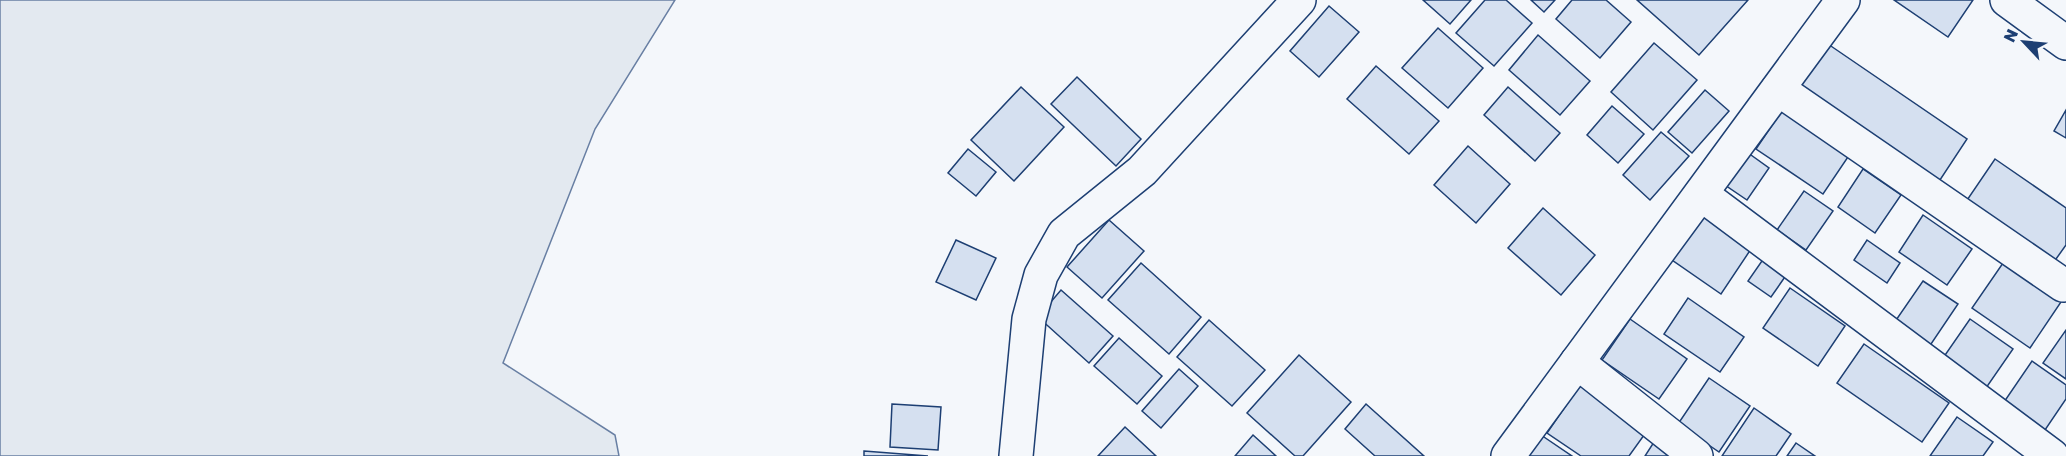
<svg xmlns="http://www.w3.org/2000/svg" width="2066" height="456" viewBox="0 0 2066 456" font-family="'Golos Text',sans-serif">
<rect width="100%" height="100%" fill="#f4f7fb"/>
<path fill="#e3e9f0" stroke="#687fa3" stroke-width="1.5" d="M0,0H675L595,129L503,363L615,435L619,456H0Z"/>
<g fill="#d5e0f0" stroke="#1d3f73" stroke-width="1.5">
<path d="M1423,0H1471L1450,24Z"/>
<path d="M1485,0H1506L1532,23L1494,66L1456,33Z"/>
<path d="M1531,0H1555L1544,12Z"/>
<path d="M1572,0H1606L1631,22L1600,58L1556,19Z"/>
<path d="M1637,0H1748L1699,55Z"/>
<path d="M1894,0H1973L1948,37Z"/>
<path d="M1329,6L1359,32L1319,77L1290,51Z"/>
<path d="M1438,28L1483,68L1448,108L1402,68Z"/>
<path d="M1538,35L1590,81L1560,115L1509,70Z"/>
<path d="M1825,42L1967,139L1938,183L1796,85Z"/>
<path d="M1654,43L1697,80L1653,130L1611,92Z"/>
<path d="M1376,66L1439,121L1409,154L1347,99Z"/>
<path d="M1077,77L1141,139L1116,166L1051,104Z"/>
<path d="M1021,87L1064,127L1014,181L971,140Z"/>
<path d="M1508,87L1560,133L1535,161L1484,115Z"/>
<path d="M1705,90L1729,111L1692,153L1668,132Z"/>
<path d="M1612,106L1644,134L1618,163L1587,135Z"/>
<path d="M1783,109L1850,154L1823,194L1756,149Z"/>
<path d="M2066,110V138L2054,131Z"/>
<path d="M1661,132L1689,156L1650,200L1623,175Z"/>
<path d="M1468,146L1510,184L1476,223L1434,185Z"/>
<path d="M968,149L996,172L976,196L948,173Z"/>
<path d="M1744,150L1769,168L1747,200L1722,183Z"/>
<path d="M1995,159L2066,208V245L2051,266L1963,206Z"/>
<path d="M1863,169L1901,195L1875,233L1838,207Z"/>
<path d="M1804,191L1833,211L1806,250L1777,230Z"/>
<path d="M1543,208L1595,255L1561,295L1508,248Z"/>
<path d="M1703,215L1751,249L1721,294L1672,260Z"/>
<path d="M1923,215L1972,249L1947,285L1899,252Z"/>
<path d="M1109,220L1144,251L1102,298L1067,267Z"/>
<path d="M956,240L996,258L976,300L936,282Z"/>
<path d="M1867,240L1900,263L1887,283L1854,260Z"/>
<path d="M1764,258L1787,274L1771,297L1748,281Z"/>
<path d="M1141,263L1201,317L1169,354L1108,300Z"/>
<path d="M2003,263L2061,302L2030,348L1972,308Z"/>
<path d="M1923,281L1958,304L1929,347L1894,323Z"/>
<path d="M1790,288L1845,326L1818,366L1763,328Z"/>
<path d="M1061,290L1113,336L1089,363L1038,317Z"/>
<path d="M1688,298L1744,337L1720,372L1664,334Z"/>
<path d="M1630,319L1687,359L1659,399L1602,360Z"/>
<path d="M1970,319L2013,349L1986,388L1943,358Z"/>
<path d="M1209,320L1265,370L1232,406L1177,357Z"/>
<path d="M2066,330V379L2043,363Z"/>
<path d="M1119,338L1162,376L1137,404L1094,366Z"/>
<path d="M1864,344L1949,403L1922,442L1837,383Z"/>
<path d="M1299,355L1351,402L1303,456H1295L1247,413Z"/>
<path d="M2032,361L2066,385V399L2045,430L2004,402Z"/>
<path d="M1179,369L1198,386L1161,428L1142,411Z"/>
<path d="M1709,378L1750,406L1719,452L1678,424Z"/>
<path d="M1580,385L1647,431L1629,456H1581L1547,433Z"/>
<path d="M892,404L941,407L938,450L890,447Z"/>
<path d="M1366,404L1424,456H1375L1345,429Z"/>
<path d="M1754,408L1791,434L1776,456H1722Z"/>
<path d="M1957,417L1993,442L1983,456H1930Z"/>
<path d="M1125,427L1156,456H1098Z"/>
<path d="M1253,435L1276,456H1235Z"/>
<path d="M1541,435L1572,456H1527Z"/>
<path d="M1654,442L1674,456H1645Z"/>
<path d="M1796,443L1815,456H1787Z"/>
<path d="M864,451L928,456H864Z"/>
</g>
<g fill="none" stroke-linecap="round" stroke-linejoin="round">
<defs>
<g id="street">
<path d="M2007,0L2066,43"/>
<path d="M1778,89L2063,285"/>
<path d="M1701,194L2052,456"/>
<path d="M1577,362L1696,456"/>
<path d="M1016,456L1029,319L1041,275L1064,234L1142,171L1299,0"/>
<path d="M1508,456L1843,0"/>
</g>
</defs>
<use href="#street" stroke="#1d3f73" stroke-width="36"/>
<use href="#street" stroke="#f4f7fb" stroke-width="33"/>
</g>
<g transform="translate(2024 42) rotate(296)" stroke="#f4f7fb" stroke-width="4.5" paint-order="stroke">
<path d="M0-4.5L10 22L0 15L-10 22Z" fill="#1d3f73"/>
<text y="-9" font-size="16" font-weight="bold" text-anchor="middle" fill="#1d3f73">N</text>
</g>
</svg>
